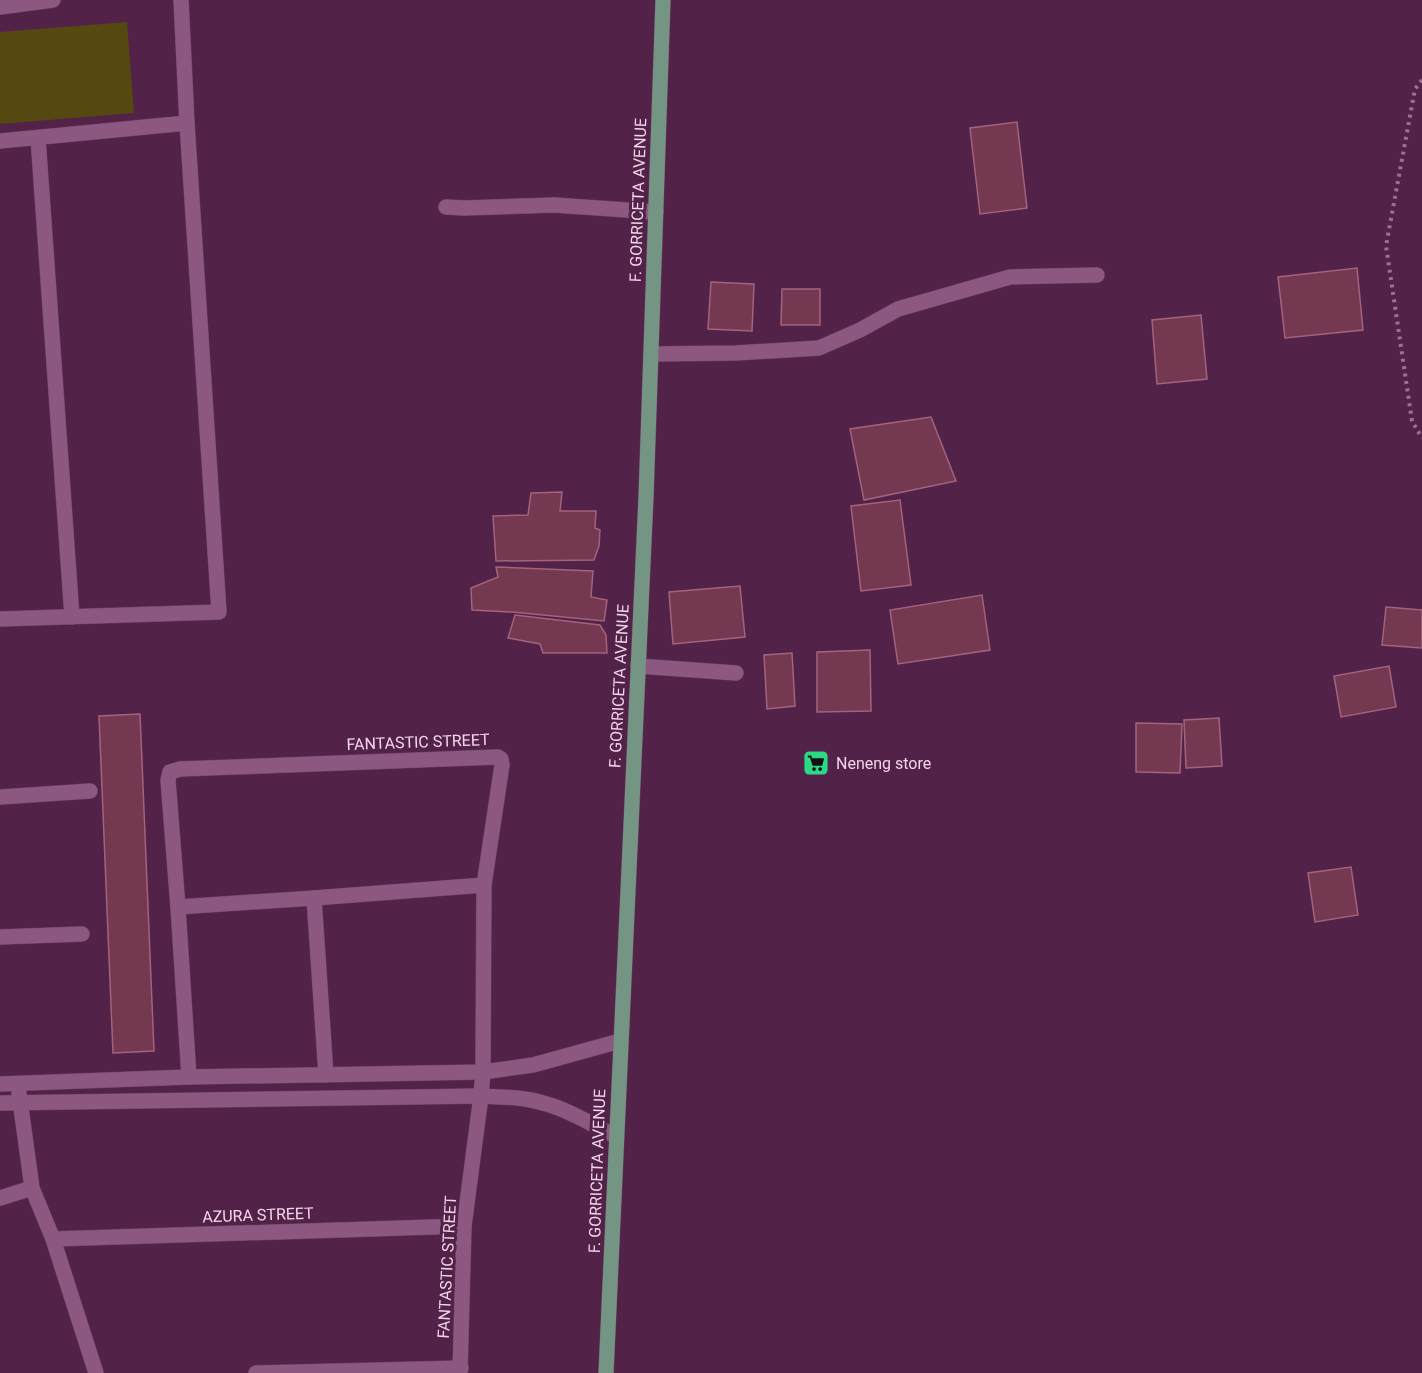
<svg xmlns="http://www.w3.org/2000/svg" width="1422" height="1373" viewBox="0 0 1422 1373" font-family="Roboto,sans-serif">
<rect width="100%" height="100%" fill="#522248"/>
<path fill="#554811" d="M127,22L134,113L0,124V32Z"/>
<g fill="#743851" stroke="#a4637c" stroke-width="1.5">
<path d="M1017,122L1027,208L980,214L970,128Z"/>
<path d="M1357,268L1363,330L1285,338L1278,277Z"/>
<path d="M711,282L754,284L752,331L708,329Z"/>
<path d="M782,289H820V325H781Z"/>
<path d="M1201,315L1207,379L1157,384L1152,320Z"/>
<path d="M931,417L956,481L864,500L850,429Z"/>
<path d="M562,492L560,511H596L595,528L600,530L599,546L594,560L496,561L493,516L528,515L531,493Z"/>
<path d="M900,500L911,585L861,591L851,506Z"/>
<path d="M496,567L593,571L591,597L607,600L604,621L512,612L472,610L471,588L498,577Z"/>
<path d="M740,586L745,637L673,644L669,592Z"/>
<path d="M982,595L990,650L898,664L890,610Z"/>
<path d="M1386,607L1422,610V648L1382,645Z"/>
<path d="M515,615L600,625L606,635L607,653H543L540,644L508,638Z"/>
<path d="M870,650L871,711L817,712V652Z"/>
<path d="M792,653L795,706L767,709L764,655Z"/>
<path d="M1389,666L1396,707L1341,717L1334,676Z"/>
<path d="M140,714L154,1051L113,1053L99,716Z"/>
<path d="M1219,718L1222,766L1186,768L1184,720Z"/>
<path d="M1136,723L1182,724L1180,773L1136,772Z"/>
<path d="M1351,867L1358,915L1315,922L1308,873Z"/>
</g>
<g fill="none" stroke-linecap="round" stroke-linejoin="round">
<defs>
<g id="minor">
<path d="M0,7L53,0"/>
<path d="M38,138L72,617"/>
<path d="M0,141L187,123L181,0"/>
<path d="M446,207L464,208L554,205L656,212"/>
<path d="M651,354L736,353L819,348L860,330L898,309L1010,277L1097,275"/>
<path d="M0,619L219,612L187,123"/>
<path d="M638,666L736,673"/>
<path d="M0,797L90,791"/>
<path d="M178,907L314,898"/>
<path d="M0,937L82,934"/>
<path d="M326,1075L314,898L484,885"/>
<path d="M189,1077L178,907L168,780L170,772L180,769L498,757L501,759L502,765L484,885L483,1072L481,1096L464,1226L460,1373"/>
<path d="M0,1084L189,1077L483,1072L533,1065L620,1041"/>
<path d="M19,1093L32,1188L53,1239L96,1373"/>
<path d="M0,1103L481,1096C502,1097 523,1097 543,1103C568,1109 592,1125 616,1136"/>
<path d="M0,1198L32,1188"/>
<path d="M53,1239L464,1226"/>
<path d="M256,1373L461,1368"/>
</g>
<path id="major" d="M606,1373L646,497L663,0"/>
</defs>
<use href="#minor" stroke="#6b4063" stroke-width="16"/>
<use href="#major" stroke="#6b4063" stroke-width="16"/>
<path stroke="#9b7291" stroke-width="4" stroke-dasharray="3 4.5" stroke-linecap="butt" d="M1422,80L1415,89L1386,246L1412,421L1422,438"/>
<use href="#minor" stroke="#8c5780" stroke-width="15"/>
<use href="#major" stroke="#749584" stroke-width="15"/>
</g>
<defs>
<symbol id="supermarket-square" viewBox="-11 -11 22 22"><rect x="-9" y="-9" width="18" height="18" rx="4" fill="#2cd884" stroke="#522248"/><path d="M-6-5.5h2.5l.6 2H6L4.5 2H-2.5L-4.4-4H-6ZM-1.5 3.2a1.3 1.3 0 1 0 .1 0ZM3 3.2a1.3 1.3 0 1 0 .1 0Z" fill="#111"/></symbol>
</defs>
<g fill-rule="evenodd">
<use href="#supermarket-square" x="801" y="748" width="30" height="30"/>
</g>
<g text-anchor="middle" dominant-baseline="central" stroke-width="6" stroke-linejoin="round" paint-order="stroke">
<g font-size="16" fill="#f3d4ea" stroke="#522248">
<text transform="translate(638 200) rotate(-88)">F. GORRICETA AVENUE</text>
<text transform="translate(619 686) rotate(-87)">F. GORRICETA AVENUE</text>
<text transform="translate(418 742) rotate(-2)">FANTASTIC STREET</text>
<text transform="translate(597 1171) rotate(-88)">F. GORRICETA AVENUE</text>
<text transform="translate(258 1215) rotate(-2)">AZURA STREET</text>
<text transform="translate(447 1267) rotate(-87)">FANTASTIC STREET</text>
</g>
<g font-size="16" fill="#f3d4ea" stroke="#522248" text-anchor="start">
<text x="836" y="763">Neneng store</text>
</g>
</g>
</svg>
